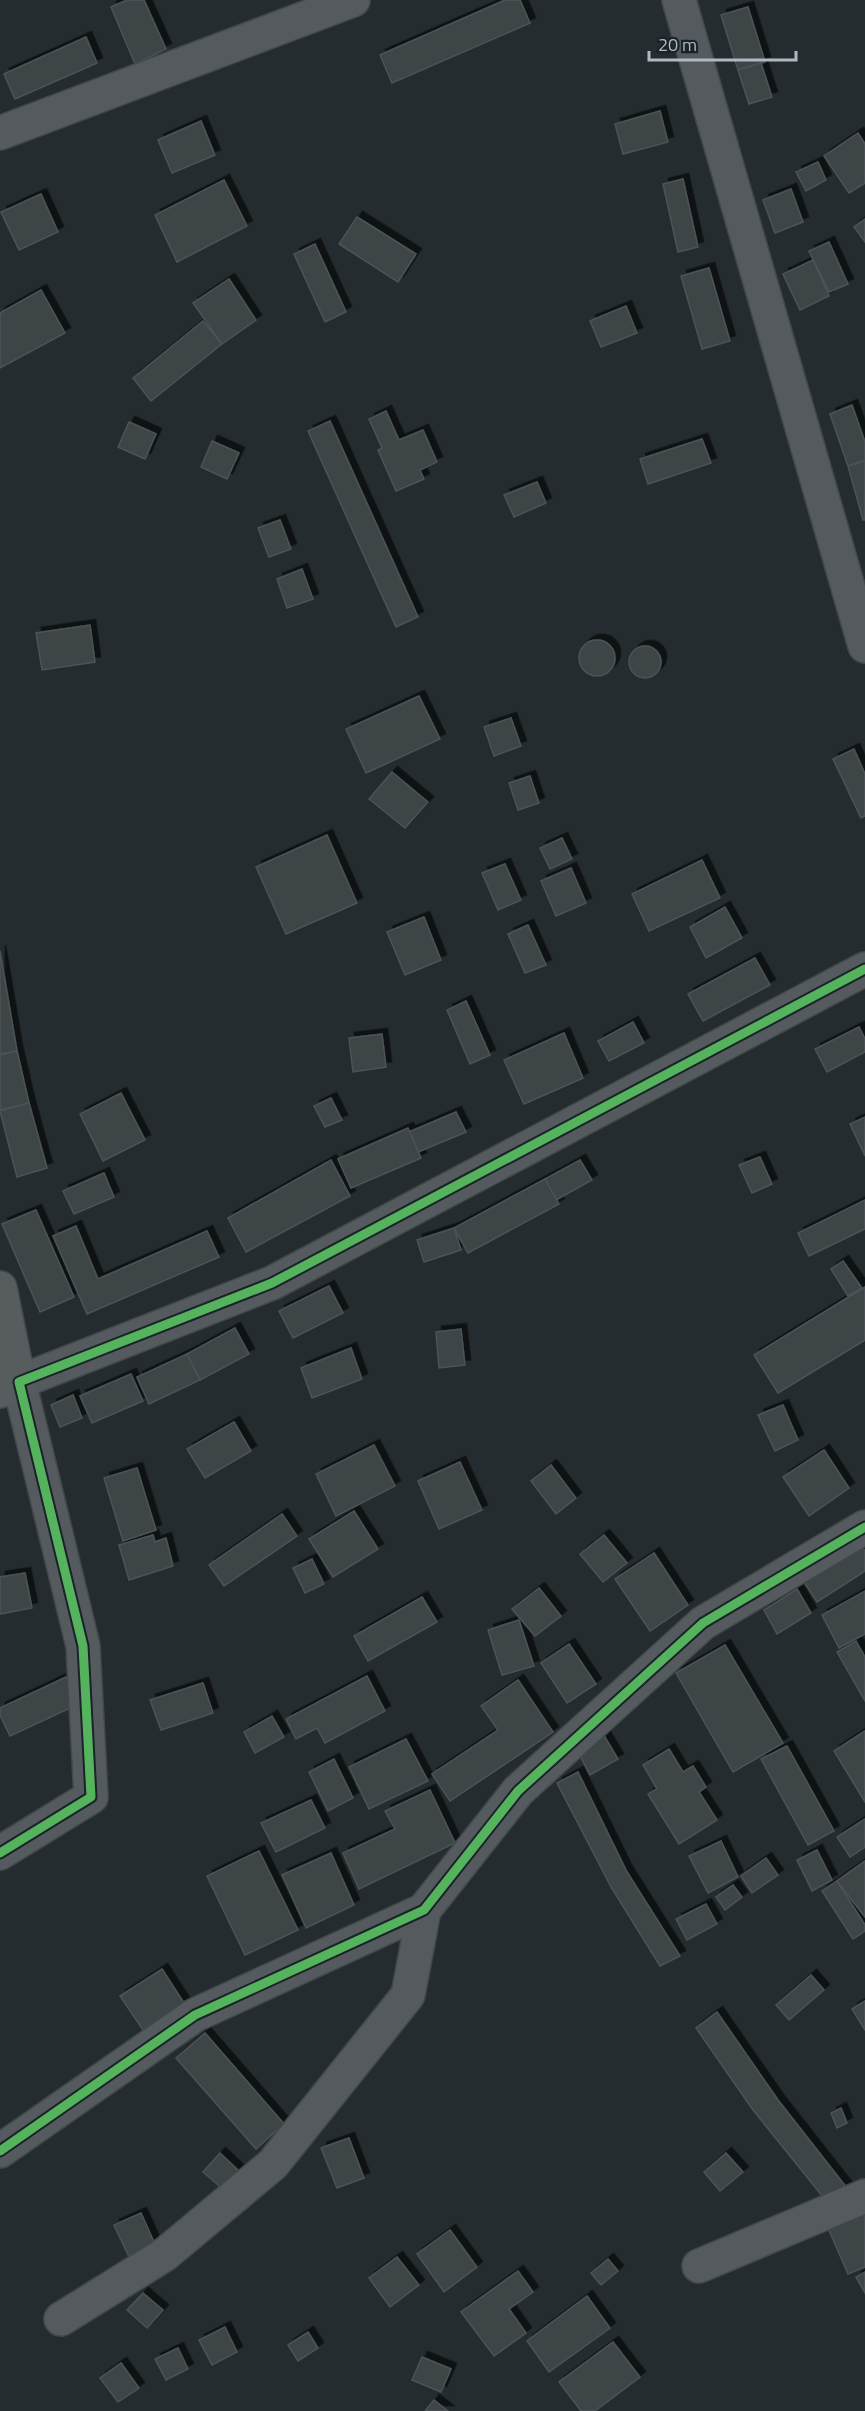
<svg xmlns="http://www.w3.org/2000/svg" width="865" height="2411" viewBox="0 0 865 2411" font-family="'Titillium Web',sans-serif">
<defs>
<filter id="shadow"><feDropShadow dx="5.5" dy="-5.5" stdDeviation="0" flood-color="#0009"/></filter>
</defs>
<rect width="100%" height="100%" fill="#252c2f"/>
<g fill="#3e4447" stroke="#4c5357" stroke-width="1.5" filter="url(#shadow)">
<path d="M127,0H144L166,49L135,64L111,7Z"/>
<path d="M505,0H520L530,23L392,83L380,55Z"/>
<path d="M748,7L765,62L738,70L721,15Z"/>
<path d="M86,37L97,63L15,99L4,74Z"/>
<path d="M761,63L772,97L749,104L738,70Z"/>
<path d="M660,111L668,142L623,154L615,124Z"/>
<path d="M201,121L215,155L172,173L158,140Z"/>
<path d="M858,133L865,144V183L849,193L824,156Z"/>
<path d="M818,162L826,180L806,191L796,172Z"/>
<path d="M683,179L698,247L678,252L663,184Z"/>
<path d="M224,180L247,226L177,262L155,215Z"/>
<path d="M791,189L803,222L775,233L763,200Z"/>
<path d="M41,194L58,232L19,250L1,212Z"/>
<path d="M357,217L416,254L398,282L339,244Z"/>
<path d="M865,219V242L854,227Z"/>
<path d="M829,242L848,284L829,292L809,251Z"/>
<path d="M315,244L346,312L325,322L294,254Z"/>
<path d="M813,260L829,296L800,310L783,274Z"/>
<path d="M709,268L730,341L702,349L681,276Z"/>
<path d="M229,279L256,320L222,344L193,303Z"/>
<path d="M41,290L65,333L0,368V313Z"/>
<path d="M626,306L637,333L601,347L590,321Z"/>
<path d="M203,321L222,344L151,401L133,378Z"/>
<path d="M852,405L865,442V460L848,466L830,414Z"/>
<path d="M386,411L399,440L423,430L437,462L420,470L424,479L396,491L378,450L382,448L369,419Z"/>
<path d="M330,421L418,617L396,627L308,431Z"/>
<path d="M129,422L156,434L145,459L118,447Z"/>
<path d="M702,439L711,463L648,484L640,459Z"/>
<path d="M212,441L239,453L227,479L201,467Z"/>
<path d="M865,461V520H863L848,466Z"/>
<path d="M537,482L546,503L514,517L504,495Z"/>
<path d="M280,520L291,549L269,557L258,528Z"/>
<path d="M302,569L313,599L287,608L277,579Z"/>
<path d="M90,625L95,662L42,670L36,633Z"/>
<circle cx="597" cy="658" r="18"/>
<circle cx="645" cy="662" r="16"/>
<path d="M419,696L440,739L366,773L346,729Z"/>
<path d="M511,718L521,746L494,756L484,727Z"/>
<path d="M854,749L865,774V816L861,818L833,759Z"/>
<path d="M392,772L428,802L405,828L369,799Z"/>
<path d="M530,776L539,803L518,810L509,783Z"/>
<path d="M327,835L357,903L286,934L256,867Z"/>
<path d="M562,838L572,859L550,869L540,848Z"/>
<path d="M702,860L720,898L649,931L632,894Z"/>
<path d="M505,864L521,900L498,910L482,873Z"/>
<path d="M571,868L586,903L556,916L541,881Z"/>
<path d="M725,907L742,938L706,958L690,927Z"/>
<path d="M424,917L441,960L405,975L387,932Z"/>
<path d="M528,925L546,965L525,973L508,934Z"/>
<path d="M0,951L17,1051L0,1054Z"/>
<path d="M755,958L770,985L703,1021L688,994Z"/>
<path d="M466,1001L490,1055L470,1064L447,1010Z"/>
<path d="M633,1022L644,1043L609,1061L598,1041Z"/>
<path d="M859,1027L865,1039V1052L827,1072L815,1049Z"/>
<path d="M564,1033L583,1078L524,1104L504,1060Z"/>
<path d="M382,1034L386,1067L353,1072L349,1038Z"/>
<path d="M17,1051L29,1103L0,1110V1055Z"/>
<path d="M121,1093L145,1140L103,1161L80,1114Z"/>
<path d="M331,1098L342,1120L325,1127L314,1106Z"/>
<path d="M29,1103L47,1168L17,1177L0,1111Z"/>
<path d="M456,1112L466,1132L418,1152L409,1132Z"/>
<path d="M865,1117V1156L850,1124Z"/>
<path d="M408,1128L421,1158L351,1188L338,1159Z"/>
<path d="M760,1157L772,1184L752,1193L739,1165Z"/>
<path d="M331,1160L350,1196L246,1252L228,1218Z"/>
<path d="M580,1160L592,1180L556,1200L545,1179Z"/>
<path d="M104,1173L114,1197L74,1214L63,1191Z"/>
<path d="M545,1179L559,1204L468,1253L454,1228Z"/>
<path d="M865,1200V1229L809,1256L798,1233Z"/>
<path d="M36,1210L74,1297L40,1312L2,1224Z"/>
<path d="M76,1226L98,1279L207,1231L219,1257L87,1314L53,1236Z"/>
<path d="M454,1228L461,1250L424,1262L417,1240Z"/>
<path d="M843,1261L862,1288L848,1296L831,1269Z"/>
<path d="M329,1286L343,1313L293,1338L279,1311Z"/>
<path d="M865,1287V1340L778,1393L754,1355Z"/>
<path d="M235,1328L249,1354L200,1380L185,1355Z"/>
<path d="M461,1329L465,1365L439,1368L436,1332Z"/>
<path d="M351,1348L362,1379L312,1398L301,1368Z"/>
<path d="M187,1354L200,1380L149,1404L137,1377Z"/>
<path d="M131,1374L143,1401L92,1423L80,1396Z"/>
<path d="M73,1395L82,1418L60,1427L51,1405Z"/>
<path d="M783,1405L798,1440L775,1451L758,1415Z"/>
<path d="M234,1422L251,1451L205,1478L187,1449Z"/>
<path d="M374,1445L395,1486L336,1516L316,1474Z"/>
<path d="M824,1450L849,1488L809,1516L783,1477Z"/>
<path d="M460,1462L482,1510L439,1529L418,1481Z"/>
<path d="M551,1465L576,1498L556,1514L531,1481Z"/>
<path d="M137,1468L156,1530L123,1541L104,1478Z"/>
<path d="M354,1511L378,1549L333,1577L309,1539Z"/>
<path d="M282,1514L297,1536L224,1586L209,1565Z"/>
<path d="M153,1535L155,1542L166,1538L173,1566L129,1580L119,1545Z"/>
<path d="M604,1535L627,1563L603,1582L580,1554Z"/>
<path d="M859,1543L865,1551V1571L817,1602L802,1579Z"/>
<path d="M654,1553L688,1605L650,1631L615,1579Z"/>
<path d="M312,1559L324,1584L305,1593L293,1568Z"/>
<path d="M25,1573L32,1608L0,1614V1577Z"/>
<path d="M539,1588L561,1616L535,1636L512,1609Z"/>
<path d="M797,1589L811,1613L777,1634L764,1610Z"/>
<path d="M865,1591V1634L839,1648L822,1615Z"/>
<path d="M422,1597L437,1622L368,1661L354,1636Z"/>
<path d="M519,1620L534,1666L502,1675L488,1630Z"/>
<path d="M856,1641L865,1657V1701L837,1652Z"/>
<path d="M569,1644L596,1684L567,1703L541,1663Z"/>
<path d="M725,1645L783,1743L733,1772L676,1673Z"/>
<path d="M367,1676L385,1711L325,1743L317,1728L296,1739L286,1719Z"/>
<path d="M66,1677L79,1704L10,1736L0,1715V1708Z"/>
<path d="M518,1680L553,1732L450,1801L432,1774L498,1730L481,1706Z"/>
<path d="M203,1683L213,1713L161,1730L150,1700Z"/>
<path d="M272,1716L284,1737L255,1753L244,1732Z"/>
<path d="M865,1731V1802L834,1751Z"/>
<path d="M603,1734L618,1759L590,1775L576,1748Z"/>
<path d="M406,1739L428,1781L369,1809L349,1767Z"/>
<path d="M787,1746L834,1831L808,1845L761,1759Z"/>
<path d="M669,1749L683,1772L693,1766L706,1787L699,1792L717,1820L679,1844L648,1794L657,1789L643,1765Z"/>
<path d="M334,1759L353,1798L328,1811L309,1772Z"/>
<path d="M578,1772L627,1872L680,1956L660,1966L611,1887L557,1783Z"/>
<path d="M430,1790L455,1843L359,1889L343,1853L395,1829L385,1811Z"/>
<path d="M311,1800L325,1828L276,1852L261,1823Z"/>
<path d="M865,1819V1847L850,1857L837,1837Z"/>
<path d="M721,1841L738,1877L708,1893L689,1856Z"/>
<path d="M817,1850L832,1880L812,1891L797,1860Z"/>
<path d="M259,1851L298,1930L245,1955L207,1876Z"/>
<path d="M331,1853L354,1905L306,1928L282,1875Z"/>
<path d="M766,1858L778,1875L752,1893L741,1876Z"/>
<path d="M865,1861V1917L837,1881Z"/>
<path d="M837,1881L865,1925V1931L853,1939L822,1891Z"/>
<path d="M733,1885L742,1897L725,1910L716,1897Z"/>
<path d="M706,1904L717,1924L687,1940L676,1919Z"/>
<path d="M162,1969L184,2003L143,2030L120,1996Z"/>
<path d="M811,1975L824,1990L789,2020L776,2005Z"/>
<path d="M865,2001V2030L852,2009Z"/>
<path d="M717,2012L778,2100L847,2188L827,2202L753,2110L696,2028Z"/>
<path d="M205,2033L284,2124L256,2149L176,2058Z"/>
<path d="M841,2108L847,2123L837,2128L831,2113Z"/>
<path d="M349,2138L364,2178L337,2188L321,2148Z"/>
<path d="M220,2153L240,2172L224,2190L203,2172Z"/>
<path d="M726,2153L743,2172L720,2191L704,2172Z"/>
<path d="M865,2204V2267L848,2274L825,2221Z"/>
<path d="M141,2213L157,2249L131,2261L114,2225Z"/>
<path d="M450,2230L477,2267L444,2292L417,2254Z"/>
<path d="M397,2257L419,2285L390,2307L369,2278Z"/>
<path d="M608,2259L618,2271L601,2285L591,2273Z"/>
<path d="M518,2271L533,2292L509,2309L526,2333L494,2356L461,2312Z"/>
<path d="M865,2272V2293L856,2277Z"/>
<path d="M143,2293L163,2310L147,2328L127,2310Z"/>
<path d="M587,2296L610,2328L549,2372L527,2341Z"/>
<path d="M225,2327L237,2352L212,2365L199,2340Z"/>
<path d="M308,2332L318,2348L298,2361L288,2345Z"/>
<path d="M613,2342L640,2377L595,2411H581L559,2382Z"/>
<path d="M178,2348L188,2369L166,2380L155,2359Z"/>
<path d="M422,2357L451,2369L441,2392L412,2380Z"/>
<path d="M121,2363L139,2388L118,2402L100,2378Z"/>
<path d="M434,2400L448,2411H425Z"/>
</g>
<g fill="none" stroke-linecap="round" stroke-linejoin="round">
<defs>
<g id="minor">
<path d="M679,0L865,646"/>
<path d="M0,133L353,0"/>
<path d="M0,1853L91,1797L83,1646L19,1382L272,1283L865,969"/>
<path d="M0,2151L195,2015L424,1910L518,1791L703,1623L865,1527"/>
<path d="M699,2266L865,2196"/>
<path d="M61,2319L164,2255L273,2164L408,1995L424,1910"/>
</g>
<path id="major" d="M0,1288L19,1382L0,1391"/>
</defs>
<use href="#minor" stroke="#42474a" stroke-width="36"/>
<use href="#major" stroke="#42484c" stroke-width="36"/>
<use href="#minor" stroke="#545a5e" stroke-width="33"/>
<use href="#major" stroke="#575c5f" stroke-width="33"/>
<defs>
<g id="cycleway">
<path d="M0,1853L91,1797L83,1646L19,1382L272,1283L865,969"/>
<path d="M0,2151L195,2015L424,1910L518,1791L703,1623L865,1527"/>
</g>
</defs>
<use href="#cycleway" stroke="#1a2328" stroke-width="13"/>
<use href="#cycleway" stroke="#56b35d" stroke-width="9"/>
</g>
<path d="M649 51v9h147v-9" fill="none" stroke="#aeb9c1" stroke-width="3"/>
<text x="658" y="51" font-size="18" fill="#aeb9c1" stroke="#1a2328" stroke-width="4.5" paint-order="stroke">20 m</text>
</svg>
